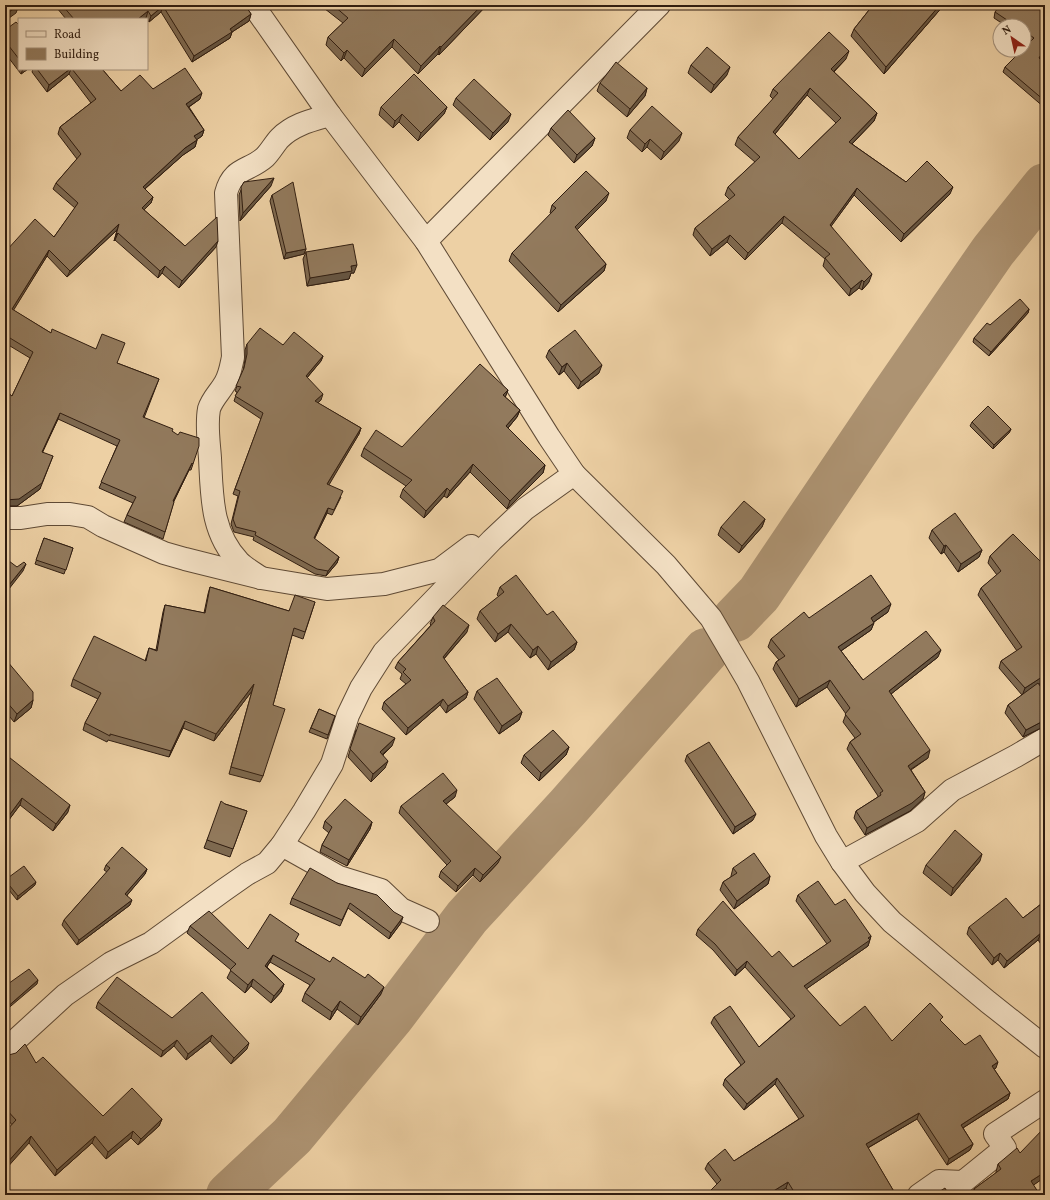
<svg xmlns="http://www.w3.org/2000/svg" width="1050" height="1200" viewBox="0 0 1050 1200" font-family="Vollkorn,serif">
<rect width="100%" height="100%" fill="#edd0a4"/>
<filter id="stains"><feTurbulence type="fractalNoise" baseFrequency=".005" numOctaves="4"/><feColorMatrix values="0 0 0 0 .2 0 0 0 0 .09 0 0 0 0 .02 0 0 0 .5 -.17"/></filter>
<radialGradient id="worn" r=".72"><stop offset=".6" stop-color="#630" stop-opacity="0"/><stop offset="1" stop-color="#630" stop-opacity=".3"/></radialGradient>
<g fill="none" stroke-linecap="round" stroke-linejoin="round">
<g stroke="#ad9372" stroke-width="46">
<path d="M735,619L759,594L890,400L993,251L1045,186"/>
<path d="M229,1195L292,1136L391,1017L467,917L568,807L706,651"/>
</g>
<defs>
<g id="minor">
<path d="M253,5L330,115L426,241L549,437L574,474L666,565L711,618L748,681L826,836L842,862L865,893L892,922L988,1002L1045,1047"/>
<path d="M426,241L659,5"/>
<path d="M5,518H21L47,514H70L88,517L103,526L164,553L185,559L261,578L327,589L384,584L439,570L471,546"/>
<path d="M261,578C254,573 245,568 239,562C211,532 212,497 210,458C209,443 206,425 209,409C212,399 220,392 225,383C230,375 231,366 233,357L226,193C233,167 248,172 265,157C271,151 275,143 280,138C294,124 313,120 330,115"/>
<path d="M282,845L339,877L381,890L401,909L428,921"/>
<path d="M842,862L917,821L952,790L1016,756L1045,739"/>
<path d="M5,1050L65,995L111,963L151,943L224,890L247,874L267,863L282,845L304,811L332,764L348,715L361,688L384,652L492,540L525,509L574,474"/>
<path d="M919,1195L939,1181L963,1182L1005,1148L995,1134L1045,1101"/>
</g>
</defs>
<use href="#minor" stroke="#5f4a35" stroke-width="24"/>
<use href="#minor" stroke="#f3e0c4" stroke-width="22"/>
</g>
<g fill="#7e6950" stroke="#301d10" fill-rule="evenodd">
<path d="M58,5H245L251,14L249,21L232,32L230,38L192,62L161,12L149,22L146,18L144,19H66L57,8Z"/>
<path d="M320,5H487L439,55L438,54L418,74L392,47L362,77L344,58L341,61L326,45L328,37L343,23Z"/>
<path d="M873,5H944L884,74L851,36L854,29Z"/>
<path d="M1045,10V51L1040,59L1045,63V108L1003,72L1005,67L1030,42L1024,38V26H1006L994,18L995,12Z"/>
<path d="M19,25V69H28L21,74L5,53V30Z"/>
<path d="M846,59L834,72L877,113L874,121L852,144L906,182L950,194L901,242L854,195L831,226L869,282L862,290L859,288L849,296L823,266L825,259L782,223L745,260L727,242L710,256L693,235L695,228L730,200L725,195L728,187L755,162L735,145L738,137L773,99L770,96L773,89ZM807,95L836,123L799,159L775,134Z"/>
<path d="M691,65L727,75L711,93L688,73Z"/>
<path d="M33,69H102L121,91L153,89L200,99L189,107L204,130L202,136L196,140H197L195,147L183,155L145,189L153,197L151,203L144,210L185,246L216,247L179,288L162,273L158,278L115,240L114,241L117,230L67,277L47,256L13,310L51,333L117,363L159,379L144,418L172,431L193,464L191,470H189L174,501L163,539L124,522L127,515L133,503L99,488L117,446L58,419L42,452L40,489L17,506H5V391L12,396L30,358L5,343V251H6L54,237L75,208L53,189L56,183L77,159L58,134L60,127L91,103L69,74L47,92L32,72Z"/>
<path d="M600,83L647,88L645,96L627,117L597,91Z"/>
<path d="M456,98L508,122L490,140L453,105Z"/>
<path d="M381,107H447L444,114L418,141L399,122L393,128L379,115Z"/>
<path d="M551,128L595,138L592,146L574,163L548,135Z"/>
<path d="M630,130L679,141L661,160L647,147L642,152L627,138Z"/>
<path d="M244,182L271,186L240,221L239,195Z"/>
<path d="M272,195L306,249L304,254L284,259L270,201Z"/>
<path d="M606,201L577,230L606,264L604,271L558,312L509,261L512,253L551,214L550,213L552,205Z"/>
<path d="M306,252L354,273H351L349,279L307,286L303,259Z"/>
<path d="M1029,309L1028,313L989,356L973,342L974,338L990,325Z"/>
<path d="M247,344L283,345L323,356L321,361L307,378L321,400L318,403L361,428L359,434L328,485L341,497L332,515L327,513L314,539L339,557L337,563L326,576L315,574L253,540L254,537L234,532L231,524L238,496L233,494L261,419L234,401L237,392L235,391L243,372L245,359V350Z"/>
<path d="M549,350L599,373L578,389L564,371L559,375L546,357Z"/>
<path d="M508,390L505,397L520,410L517,417L508,428L545,465L543,473L507,509L470,472L447,498L444,496L424,518L400,497L403,489L406,486L361,456L364,448L402,447Z"/>
<path d="M972,422L1011,429L1009,433L993,449L970,426Z"/>
<path d="M765,519L762,527L739,553L718,535L721,527Z"/>
<path d="M932,530L982,550L979,557L958,572L944,552L941,554L929,538Z"/>
<path d="M1013,534L1039,684L1045,693V726L1023,737L1005,713L1008,705L1022,695L999,668L1001,661L1017,651L978,595L981,588L997,575L988,563L990,556Z"/>
<path d="M44,538L73,548L64,574L35,564Z"/>
<path d="M210,587L289,611L315,602L303,639L292,635L273,705L263,776L260,782L229,774L252,691L214,741L183,728L169,757L108,740L107,742L83,730L85,723L98,699L71,686L73,679L145,661L149,648L156,650L163,612L165,605L204,613L208,594Z"/>
<path d="M500,587L547,615L577,642L574,650L548,670L536,654L530,658L508,632L495,642L477,619L480,611L499,597L497,595Z"/>
<path d="M888,612L874,622L871,630L841,651L863,680L938,657L891,694L928,758L911,770L925,792L923,799L910,811L865,835L854,818L856,811L878,797V796L847,749L850,742L855,738L843,722L846,714L827,687L796,707L773,669L776,662L779,660L768,647L771,639L809,618Z"/>
<path d="M433,617L467,632L444,659L468,692L466,698L446,713L440,705L406,735L382,709L384,702L406,684L400,679L402,674L395,668L398,662L431,625L430,624Z"/>
<path d="M5,663L33,700L31,708L14,722L5,711Z"/>
<path d="M477,691L522,712L519,720L499,734L474,699Z"/>
<path d="M319,709L335,716L327,739L309,732Z"/>
<path d="M356,730L392,746L383,755L385,768L371,782L348,757Z"/>
<path d="M569,747L566,755L539,781L521,763L524,755Z"/>
<path d="M5,754L68,812L53,831L20,805L5,825Z"/>
<path d="M687,755L753,820L733,834L685,761Z"/>
<path d="M455,797L446,804L498,863L480,882L473,875L456,892L439,877L441,871L447,865L399,813L401,806Z"/>
<path d="M225,804L247,811L230,857L204,848L207,840Z"/>
<path d="M325,821L372,822L370,829L347,866L320,852L322,845L329,833L323,828Z"/>
<path d="M980,861L951,896L923,873L926,865Z"/>
<path d="M1045,861V875L1041,869L1044,862Z"/>
<path d="M106,865L147,869L145,874L127,895L130,905L77,945L62,925L64,920L107,872L104,870Z"/>
<path d="M733,868L770,876L768,884L734,909L720,890L723,882L731,877V876Z"/>
<path d="M5,881V880L35,885L17,900L5,885Z"/>
<path d="M337,883L401,923L389,939L348,908L340,926L290,904L292,898Z"/>
<path d="M798,895L835,905L871,936L868,946L806,989L840,1026L892,1041L942,1022L965,1045L996,1068L994,1069L1010,1093L1008,1099L963,1128L973,1144L970,1150L947,1165L917,1119L868,1148L896,1195H790L786,1188L775,1195H706L717,1184L705,1169L708,1163L734,1161L799,1119L775,1084L744,1110L723,1085L725,1079L741,1065L711,1023L714,1017L759,1047L791,1019L745,967L735,976L713,950L696,935L698,929L772,957L793,967L827,944L796,901Z"/>
<path d="M1045,901V941L1041,944L1038,940L1004,968L998,960L992,965L967,934L969,927L1023,918Z"/>
<path d="M190,926L248,949L297,942L381,994L358,1025L337,1009L330,1020L302,1001L305,993L310,985L270,962L267,967L284,984L281,992L271,1003L251,986L245,993L227,978L231,970L187,933Z"/>
<path d="M98,1002L172,1018L247,1049L231,1064L210,1041L186,1060L174,1046L161,1057L96,1008Z"/>
<path d="M5,1056L36,1063L103,1116L162,1119L159,1126L138,1145L131,1138L106,1159L92,1143L55,1176L29,1143L5,1117Z"/>
<path d="M1020,1153L1045,1177L1033,1185L1040,1195H972L974,1189L996,1173V1172L998,1164Z"/>
</g>
<g fill="#665541" stroke="#301d10">
<path d="M19,5L16,13L5,21V15Z"/>
<path d="M482,5H487L439,55L441,47Z"/>
<path d="M940,5H944L884,74L886,67Z"/>
<path d="M163,6L161,12L149,22L151,16Z"/>
<path d="M148,11L146,18L144,19H138Z"/>
<path d="M251,14L249,21L232,32L230,38L192,62L194,56L230,29Z"/>
<path d="M394,39L392,47L362,77L365,69Z"/>
<path d="M440,46L438,54L418,74L421,66Z"/>
<path d="M1045,48V51L1037,63L1039,58Z"/>
<path d="M347,50L344,58L341,61L344,53Z"/>
<path d="M849,51L846,59L828,77L831,69Z"/>
<path d="M730,67L727,75L711,93L714,85Z"/>
<path d="M23,69H28L21,74Z"/>
<path d="M70,69H71L69,74L47,92L49,85Z"/>
<path d="M647,88L645,96L627,117L630,109Z"/>
<path d="M810,88L807,95L770,140L773,132Z"/>
<path d="M202,93L200,99L184,110L186,104Z"/>
<path d="M447,107L444,114L418,141L421,133Z"/>
<path d="M877,113L874,121L847,149L849,142Z"/>
<path d="M402,114L399,122L393,128L395,121Z"/>
<path d="M511,114L508,122L490,140L493,133Z"/>
<path d="M204,130L202,136L192,143L194,136Z"/>
<path d="M682,133L679,141L661,160L664,152Z"/>
<path d="M595,138L592,146L574,163L577,155Z"/>
<path d="M650,139L647,147L642,152L645,144Z"/>
<path d="M197,140L195,147L183,155L140,193L143,187L185,148Z"/>
<path d="M274,178L271,186L240,221L243,213Z"/>
<path d="M953,187L950,194L901,242L904,234Z"/>
<path d="M857,188L854,195L827,232L830,225Z"/>
<path d="M609,193L606,201L572,235L575,227Z"/>
<path d="M153,197L151,203L139,215L142,208Z"/>
<path d="M784,216L782,223L745,260L748,253Z"/>
<path d="M119,224L117,230L67,277L70,271Z"/>
<path d="M118,233L115,240L114,241L116,235Z"/>
<path d="M730,235L727,242L710,256L712,249Z"/>
<path d="M218,241L216,247L179,288L182,281Z"/>
<path d="M306,249L304,254L284,259L286,253Z"/>
<path d="M49,250L47,256L10,316L12,309Z"/>
<path d="M606,264L604,271L558,312L561,305Z"/>
<path d="M357,265L354,273H351L349,279L307,286L310,278L351,266Z"/>
<path d="M165,266L162,273L158,278L160,271Z"/>
<path d="M872,274L869,282L862,290L864,282Z"/>
<path d="M862,280L859,288L849,296L851,289Z"/>
<path d="M1029,309L1028,313L989,356L991,352Z"/>
<path d="M323,356L321,361L304,381L306,376Z"/>
<path d="M567,363L564,371L559,375L562,367Z"/>
<path d="M602,365L599,373L578,389L581,382Z"/>
<path d="M508,390L505,398L503,395Z"/>
<path d="M323,394L321,400L313,407L315,401Z"/>
<path d="M520,410L517,417L503,434L506,426Z"/>
<path d="M60,413L58,419L40,458L42,452Z"/>
<path d="M361,428L359,434L326,490L327,484Z"/>
<path d="M1011,429L1009,433L993,449L994,445Z"/>
<path d="M53,456L40,489L17,506H5V500Z"/>
<path d="M192,463L189,470L171,507L173,501Z"/>
<path d="M473,464L470,472L447,498L450,491Z"/>
<path d="M545,465L543,473L507,509L510,501Z"/>
<path d="M447,488L444,496L424,518L426,511Z"/>
<path d="M328,508L327,513L312,544L314,538Z"/>
<path d="M765,519L762,527L739,553L742,546Z"/>
<path d="M946,545L944,552L941,554L944,546Z"/>
<path d="M982,550L979,557L958,572L961,564Z"/>
<path d="M339,557L337,563L326,576L328,571Z"/>
<path d="M26,564L23,571L5,594V590Z"/>
<path d="M891,604L888,612L868,626L871,618Z"/>
<path d="M874,623L871,630L835,655L838,647Z"/>
<path d="M511,624L508,632L495,642L498,634Z"/>
<path d="M469,625L467,632L440,663L443,657Z"/>
<path d="M577,642L574,650L548,670L551,662Z"/>
<path d="M538,646L536,654L530,658L533,650Z"/>
<path d="M941,650L938,657L886,698L889,691Z"/>
<path d="M1045,675V680L1022,696L1025,688Z"/>
<path d="M830,680L827,687L796,707L799,699Z"/>
<path d="M254,684L252,691L214,741L216,734Z"/>
<path d="M468,692L466,698L446,713L448,706Z"/>
<path d="M443,699L440,705L406,735L408,728Z"/>
<path d="M33,700L31,708L14,722L17,714Z"/>
<path d="M522,712L519,720L499,734L502,726Z"/>
<path d="M1045,720V726L1023,737L1026,730Z"/>
<path d="M185,721L183,728L169,757L171,751Z"/>
<path d="M395,738L392,746L377,759L380,752Z"/>
<path d="M569,747L566,755L539,781L541,773Z"/>
<path d="M930,750L928,758L905,773L908,766Z"/>
<path d="M388,761L385,768L371,782L373,774Z"/>
<path d="M457,790L455,797L441,808L443,801Z"/>
<path d="M925,792L923,799L910,811L865,835L867,828Z"/>
<path d="M22,798L20,805L5,825V821Z"/>
<path d="M70,805L68,812L53,831L56,824Z"/>
<path d="M756,814L753,820L733,834L735,827Z"/>
<path d="M372,822L370,829L347,866L349,860Z"/>
<path d="M982,854L980,861L951,896L953,888Z"/>
<path d="M501,857L498,863L480,882L483,875Z"/>
<path d="M475,868L473,875L456,892L458,886Z"/>
<path d="M147,869L145,874L124,899L125,894Z"/>
<path d="M770,876L768,884L734,909L737,901Z"/>
<path d="M36,882L35,885L17,900L18,896Z"/>
<path d="M132,900L130,905L77,945L79,940Z"/>
<path d="M403,917L401,923L389,939L391,933Z"/>
<path d="M1041,933L1038,940L1004,968L1007,961Z"/>
<path d="M871,936L868,946L802,992L804,986Z"/>
<path d="M1045,936V941L1041,944L1044,937Z"/>
<path d="M1000,953L998,960L992,965L994,958Z"/>
<path d="M273,955L270,962L262,973L265,966Z"/>
<path d="M747,961L745,967L735,976L737,970Z"/>
<path d="M253,979L251,986L245,993L248,985Z"/>
<path d="M38,980L37,984L5,1011V1009Z"/>
<path d="M284,984L281,992L271,1003L274,996Z"/>
<path d="M384,987L381,994L358,1025L361,1017Z"/>
<path d="M340,1001L337,1009L330,1020L332,1012Z"/>
<path d="M212,1035L210,1041L186,1060L188,1054Z"/>
<path d="M177,1040L174,1046L161,1057L163,1051Z"/>
<path d="M249,1043L247,1049L231,1064L234,1058Z"/>
<path d="M998,1062L996,1068L990,1072L992,1066Z"/>
<path d="M777,1078L775,1084L744,1110L747,1104Z"/>
<path d="M1010,1093L1008,1099L958,1131L961,1125Z"/>
<path d="M919,1113L917,1119L864,1150L866,1144Z"/>
<path d="M162,1119L159,1126L138,1145L141,1139Z"/>
<path d="M133,1131L131,1138L106,1159L108,1152Z"/>
<path d="M31,1136L29,1143L5,1170V1165Z"/>
<path d="M95,1136L92,1143L55,1176L57,1170Z"/>
<path d="M973,1144L970,1150L947,1165L949,1159Z"/>
<path d="M1045,1172V1177L1028,1189L1031,1181Z"/>
<path d="M788,1182L786,1188L775,1195H767Z"/>
</g>
<g fill="#927a5d" stroke="#301d10" fill-rule="evenodd">
<path d="M5,5H18L5,15Z"/>
<path d="M62,5H245L251,14L230,29L232,32L194,56L163,6L151,16L148,11L138,19H74Z"/>
<path d="M333,5H482L441,47L440,46L421,66L394,39L365,69L347,50L344,53L328,37L348,18Z"/>
<path d="M873,5H940L886,67L854,29Z"/>
<path d="M1000,5H1036L1045,10V48L1039,58L1045,63V101L1005,67L1022,50H1024V48L1034,38L1024,31V26H1016L995,12Z"/>
<path d="M16,22L19,25V59L5,41V30Z"/>
<path d="M829,32L849,51L831,69L877,113L849,142L906,182L927,161L953,187L904,234L857,188L830,225L872,274L864,282L862,280L851,289L825,258L830,254L784,216L748,253L730,235L712,249L695,228L735,195L728,187L760,157L738,137L778,93L773,89ZM810,88L841,118L799,159L773,132Z"/>
<path d="M707,47L730,67L714,85L691,65Z"/>
<path d="M616,62L647,88L630,109L600,83Z"/>
<path d="M185,68L202,93L186,104L204,130L194,136L197,140L185,148L143,187L153,197L142,208L185,246L217,217L218,241L182,281L165,266L160,271L118,233L116,235L119,224L70,271L49,250L12,309L51,333L52,329L96,349L102,334L125,343L117,363L159,379L143,417L173,429L172,431L178,435L180,432L199,438V446L193,464L192,463L173,501L174,502L165,532L127,515L136,497L101,482L120,440L60,413L42,452L53,456L42,483L19,499L5,500V391L12,396L33,352L5,335V251H6L35,219L54,237L78,203L56,183L81,154L60,127L96,99L72,69H102L121,91L140,75L153,89Z"/>
<path d="M37,69H70L49,85Z"/>
<path d="M414,74L447,107L421,133L402,114L395,121L381,107Z"/>
<path d="M474,79L511,114L493,133L456,98Z"/>
<path d="M652,106L682,133L664,152L650,139L645,144L630,130Z"/>
<path d="M568,110L595,138L577,155L551,128Z"/>
<path d="M586,171L609,193L575,227L606,264L561,305L512,253L556,208L552,205Z"/>
<path d="M274,178L243,213L241,187L244,182Z"/>
<path d="M293,182L306,249L286,253L272,195Z"/>
<path d="M353,244L357,265L351,266L352,271L310,278L306,252Z"/>
<path d="M1020,299L1029,309L991,352L974,338L987,323L990,325Z"/>
<path d="M260,328L283,345L294,332L323,356L306,376L323,394L315,401L361,428L327,484L343,491L334,510L328,508L314,538L339,557L328,571L317,569L255,535L256,532L236,527L233,519L240,491L235,489L263,413L235,396L241,387L236,386L244,368L247,354V344Z"/>
<path d="M575,330L602,365L581,382L567,363L562,367L549,350Z"/>
<path d="M480,364L508,390L503,395L520,410L506,426L545,465L510,501L473,464L450,491L447,488L426,511L403,489L412,480L364,448L376,430L402,447Z"/>
<path d="M988,406L1011,429L994,445L972,422Z"/>
<path d="M744,501L765,519L742,546L721,527Z"/>
<path d="M955,513L982,550L961,564L946,545L944,546L932,530Z"/>
<path d="M1013,534L1045,566V675L1025,688L1001,661L1022,647L981,588L1001,571L990,556Z"/>
<path d="M44,538L73,548L66,570L36,560Z"/>
<path d="M5,558L17,567L24,562L26,564L5,590Z"/>
<path d="M516,575L547,615L553,611L577,642L551,662L538,646L533,650L511,624L498,634L480,611L504,592L500,587Z"/>
<path d="M871,575L891,604L871,618L874,623L838,647L863,680L926,631L941,650L889,691L930,750L908,766L925,792L912,803L867,828L856,811L881,795L880,793L883,791L850,742L861,734L845,714L850,708L830,680L799,699L776,662L785,656L771,639L804,612L809,618Z"/>
<path d="M210,587L289,611L295,595L315,602L305,632L294,628L273,705L285,709L263,776L231,767L254,684L216,734L185,721L171,751L110,734V736L85,723L101,693L73,679L94,636L146,661L149,648L157,651L165,605L205,613Z"/>
<path d="M443,605L469,625L443,657L468,692L448,706L443,699L408,728L384,702L411,680L403,672L406,669L398,662L435,621L433,617Z"/>
<path d="M7,661L33,692V700L17,714L5,700V663Z"/>
<path d="M497,678L522,712L502,726L477,691Z"/>
<path d="M1038,683L1045,693V720L1026,730L1008,705Z"/>
<path d="M319,709L335,716L328,735L311,728Z"/>
<path d="M359,723L395,738L380,752L388,761L373,774L350,749Z"/>
<path d="M553,730L569,747L541,773L524,755Z"/>
<path d="M709,742L756,814L735,827L687,755Z"/>
<path d="M5,754L70,805L56,824L22,798L5,821Z"/>
<path d="M443,773L457,790L443,801L501,857L483,875L475,868L458,886L441,871L451,861L401,806Z"/>
<path d="M345,799L372,822L349,860L322,845L332,827L325,821Z"/>
<path d="M221,801L225,804L247,811L233,849L207,840Z"/>
<path d="M955,830L982,854L953,888L926,865Z"/>
<path d="M122,847L147,869L125,894L132,900L79,940L64,920L110,868L106,865Z"/>
<path d="M754,853L770,876L737,901L723,882L737,873L733,868Z"/>
<path d="M24,866L36,882L18,896L5,880Z"/>
<path d="M310,868L337,883L377,895L394,912L403,917L391,933L350,903L342,920L292,898Z"/>
<path d="M818,881L835,905L845,899L871,936L868,938L870,940L804,986L840,1026L865,1006L892,1041L930,1003L943,1017L940,1020L965,1045L980,1035L998,1062L992,1066L1010,1093L961,1125L973,1144L949,1159L919,1113L866,1144L896,1195H796L788,1182L767,1195H706L721,1180L708,1163L725,1149L734,1161L804,1116L777,1078L747,1104L725,1079L745,1062L714,1017L730,1006L759,1047L795,1016L747,961L737,970L715,944L698,929L723,901L772,957L779,951L793,967L831,941L798,895Z"/>
<path d="M1006,898L1023,918L1045,901V936L1044,937L1041,933L1007,961L1000,953L994,958L969,927Z"/>
<path d="M209,911L248,949L270,914L299,934L295,941L330,962L333,957L365,978L368,974L384,987L361,1017L340,1001L332,1012L305,993L315,979L273,955L265,966L284,984L274,996L253,979L248,985L230,970L236,964L190,926Z"/>
<path d="M29,969L38,980L5,1009V986Z"/>
<path d="M117,977L172,1018L202,992L249,1043L234,1058L212,1035L188,1054L177,1040L163,1051L98,1002Z"/>
<path d="M25,1044L36,1063L43,1057L103,1116L132,1088L162,1119L141,1139L133,1131L108,1152L95,1136L57,1170L31,1136L5,1165V1132L16,1120L5,1108V1056L16,1053Z"/>
<path d="M1045,1127V1172L1031,1181L1040,1195H979L974,1189L1001,1169L998,1164L1017,1148L1020,1153Z"/>
<path d="M945,1188L949,1195H934Z"/>
</g>
<rect width="1050" height="1200" fill="none" stroke="#edd0a4" stroke-width="20"/>
<rect x="6" y="6" width="1038" height="1188" fill="none" stroke="#301d10" stroke-width="2"/>
<rect x="10" y="10" width="1030" height="1180" fill="none" stroke="#301d10"/>
<rect x="18" y="18" width="130" height="52" fill="#f3e0c4" stroke="#a5927c"/>
<rect x="26" y="31" width="20" height="6" fill="#f3e0c4" stroke="#a5927c"/>
<text x="54" y="38" font-size="12" fill="#301d10">Road</text>
<rect x="26" y="48" width="20" height="12" fill="#927a5d" stroke="#a5927c"/>
<text x="54" y="58" font-size="12" fill="#301d10">Building</text>
<g transform="translate(1012 38) rotate(326)"><circle r="19" fill="#f3e0c4" stroke="#a5927c"/>
<path d="M0-3L7 15L0 10L-7 15Z" fill="#8f2418"/>
<text y="-6" font-size="11" font-weight="bold" text-anchor="middle" fill="#301d10">N</text>
</g>
<rect width="100%" height="100%" filter="url(#stains)"/>
<rect width="100%" height="100%" fill="url(#worn)"/>
</svg>
